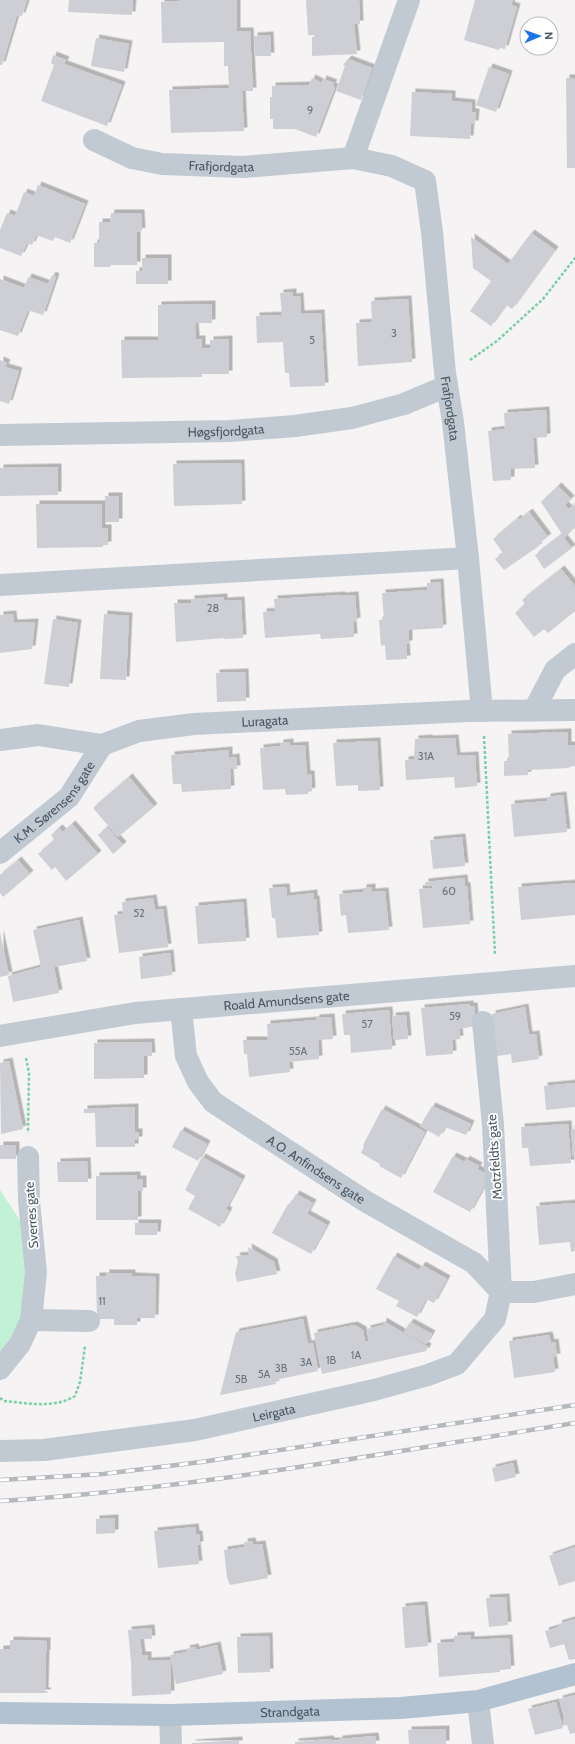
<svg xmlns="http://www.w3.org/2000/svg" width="575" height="1744" viewBox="0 0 575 1744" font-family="Cabin,sans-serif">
<defs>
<filter id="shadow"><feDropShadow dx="3.5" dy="-3.5" stdDeviation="0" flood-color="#0004"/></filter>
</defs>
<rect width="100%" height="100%" fill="#f5f3f3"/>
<path fill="#c3f1d5" d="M0,1190L23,1225L27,1266L21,1323L0,1357Z"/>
<g fill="#cdcfd5" filter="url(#shadow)">
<path d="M0,0H27L22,16L17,15L2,65H0Z"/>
<path d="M69,0H133L132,15L68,12Z"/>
<path d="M195,0H237V31H250L253,91H242L244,131L171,133L169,90L229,88L228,66H224V42L162,43L161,2Z"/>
<path d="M306,0H359L360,24H354L357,54L312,56V37L317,36V35H308Z"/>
<path d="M475,0H513L511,5L517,7L505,49L500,48L499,50L464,40Z"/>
<path d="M270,35L271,56H255L254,36Z"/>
<path d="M96,38L129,44L124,72L91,66Z"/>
<path d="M53,55L66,60L64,64L122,85L107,126L41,101L54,65L51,63Z"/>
<path d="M348,59L372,68L361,100L336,91L345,66L343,65Z"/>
<path d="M489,67L509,74L496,112L476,105Z"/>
<path d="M312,78L322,83L323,79L334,83L332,86L335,87L316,137L295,129H273V119H270V97H272V86L309,85Z"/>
<path d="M566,78H575V168H567Z"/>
<path d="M412,92L452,94V101L472,103V112H476L475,124H471L470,139L410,136Z"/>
<path d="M38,185L85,204L70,243L55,237L53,241L36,235L32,245L27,243L21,256L0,248V230L7,213L15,216L24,192L34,196Z"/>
<path d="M111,213H141L142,231L137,232V265H111L110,267H94V243H99V222H110Z"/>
<path d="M531,233L555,250L512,309L506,305L491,326L470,311L491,281L473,268L471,237L508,264Z"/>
<path d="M142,258H168V284H136V271H142Z"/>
<path d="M52,275L56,277L43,315L28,310L18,336L0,330V279L24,288L28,277L48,284Z"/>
<path d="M293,292V297L300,296L301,314L321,313L325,386L290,387L289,373H285L283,342L257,343L256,316L282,315L280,293Z"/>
<path d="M408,299L412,362L358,366L356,323L372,322L371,301Z"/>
<path d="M212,304V323H195L196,339H202V348H210V340L229,339V374H202V377L122,378L121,340H158V305Z"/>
<path d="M0,360L7,363L5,367L19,371L9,404L0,401Z"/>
<path d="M546,410L547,437L533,438L535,468L511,469V480L493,481L488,431L505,429L504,413Z"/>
<path d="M241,463L242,504L174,506L173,464Z"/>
<path d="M58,467V495L0,496V468Z"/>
<path d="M558,486L571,499L565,505L569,509L575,504V527L564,538L572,548L544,569L535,555L562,534L541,502Z"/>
<rect x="105" y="496" width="14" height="26"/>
<path d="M36,504H102V528H108V545H103V547L37,548Z"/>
<path d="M529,512L548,537L538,544L539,546L504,570L495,559L503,553L493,539L518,518L519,520Z"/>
<path d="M561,569L575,586V611L548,633L544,629L534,637L515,613L525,604L522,600Z"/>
<path d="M440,582L443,628L409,630V644H406L407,659L386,660L385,645L381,646L379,620H384L382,593L427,590V583Z"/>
<path d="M342,595V596L355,595L357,621L353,622L354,637L321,639L320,634L265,638L263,612L275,611L274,599Z"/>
<path d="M224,597V601L241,600L243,638L224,639V638L176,642L174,603H191V599Z"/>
<path d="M13,614L14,623L35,622L32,649L0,653V615Z"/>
<path d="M104,614L129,616L126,680L100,679Z"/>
<path d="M53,619L78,623L69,687L44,684Z"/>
<path d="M245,672L246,701L217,702L216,673Z"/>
<path d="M568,732V745H575V766L569,767V768L528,770V775L504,776V761H509L508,734Z"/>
<path d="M429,738V739L455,738L457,756L475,755L477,786L455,788L454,777L406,780L405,760L414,759L415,739Z"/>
<path d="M377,741L380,790L358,791V785L336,786L333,743Z"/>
<path d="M290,742V746L305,745L307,774H311L312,791L308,792V794L286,795L285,789L263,790L260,748L280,746V743Z"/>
<path d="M229,750V758L236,757L237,769H230L231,789L182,792L181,784H173L171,755Z"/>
<path d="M129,777L154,807L118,837L93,808Z"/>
<path d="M563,795L567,832L514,837L511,804L547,801V797Z"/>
<path d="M72,824L98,854L66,881L55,867L52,870L38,854L54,840L51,835L59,828L63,832Z"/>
<path d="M107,827L123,845L113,854L98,835Z"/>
<path d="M462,837L465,866L433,869L430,840Z"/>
<path d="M18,860L30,874L3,897L0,893V875Z"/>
<path d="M464,878L465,886H467L470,924L423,928L419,889L432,888V885L425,886V882Z"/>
<path d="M575,883V915L521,920L518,887Z"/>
<path d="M286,887L287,896L314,893V899H316L319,935L277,938L275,918H272L269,888Z"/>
<path d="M372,887V892L385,891L389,930L348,933L346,915L341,916L339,894L363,892V888Z"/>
<path d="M153,898L155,910L163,909L168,947L119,953L114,915L123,914L122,902Z"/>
<path d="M243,902L246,941L198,944L195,906Z"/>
<path d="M79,920L87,961L54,967L59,993L13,1002L8,976L41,967L33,930Z"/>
<path d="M0,933L9,975L0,977Z"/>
<path d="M170,953L172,975L141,979L139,957Z"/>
<path d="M470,1004V1006H474L476,1026L459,1029L460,1039L452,1040L453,1054L426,1056L421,1008Z"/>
<path d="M525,1007L529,1035L536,1034L539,1059L512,1063L511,1054L497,1056L492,1014Z"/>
<path d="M389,1010L392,1049L351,1053L350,1035H344L342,1014Z"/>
<path d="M406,1015L408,1039L394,1040L392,1016Z"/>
<path d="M331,1017L333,1039L318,1040L319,1059L289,1062L290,1072L249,1077L247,1054H244L243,1040H268L267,1024L316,1020V1018Z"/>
<path d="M151,1042L152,1056H144V1078L94,1079V1043Z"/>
<path d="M9,1061L23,1129L1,1134L0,1063Z"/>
<path d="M575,1083V1107L546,1110L544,1086Z"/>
<path d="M432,1106L471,1124L466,1135L445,1127L439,1137L420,1126Z"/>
<path d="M135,1107V1132H139V1140H135V1147H96L95,1113H84V1109Z"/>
<path d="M382,1109L425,1132L401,1178L379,1166L380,1164L361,1153L364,1146L363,1145Z"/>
<path d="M568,1124L571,1163L530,1166L528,1148H522L521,1127Z"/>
<path d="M571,1129H575V1156H573Z"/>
<path d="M181,1130L207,1144L198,1161L172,1147Z"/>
<rect x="0" y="1145" width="16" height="14"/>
<path d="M453,1156L465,1162L466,1159L479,1166L477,1169L490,1176L470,1212L433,1192Z"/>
<path d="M202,1157L242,1179L226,1209L229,1211L220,1227L188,1209L195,1196L185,1190Z"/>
<path d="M87,1161L88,1182H58L57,1162Z"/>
<path d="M137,1175V1179H143V1191H138V1220H96V1176Z"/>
<path d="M296,1194L313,1203L307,1214L327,1225L311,1254L272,1233L288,1204H290Z"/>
<path d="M575,1203V1251L571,1252L570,1242L539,1245L536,1206Z"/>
<path d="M135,1223H158L157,1235H135Z"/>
<path d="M248,1247L274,1262L277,1274L237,1282L235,1273L238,1262L236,1256L249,1255Z"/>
<path d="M394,1256L419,1270L422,1265L447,1279L434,1303L426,1299L417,1317L396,1306L399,1301L376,1289Z"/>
<path d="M106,1273H132V1276L156,1277L155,1318H137V1325H114V1319H97L96,1276H106Z"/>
<path d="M303,1319L308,1344L313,1343L318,1371L275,1380L276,1384L220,1395L236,1332Z"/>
<path d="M383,1321L428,1347L426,1351L322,1374L314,1333L354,1325L363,1330L365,1342L369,1341L367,1329L383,1325Z"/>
<path d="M410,1322L432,1334L426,1344L404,1332Z"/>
<path d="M549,1335L551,1343L555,1342L557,1357H553L555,1372L514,1378L509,1341Z"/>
<path d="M513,1463L516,1477L495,1482L492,1468Z"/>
<path d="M115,1518V1533L96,1534V1519Z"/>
<path d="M195,1527L196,1534H199L200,1545H197L199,1564L158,1568L154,1531Z"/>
<path d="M252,1541L253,1545L262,1544L268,1578L230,1585L227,1578L224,1550L245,1547L244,1542Z"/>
<path d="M575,1547V1581L559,1586L549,1556Z"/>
<path d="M506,1597L508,1625L489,1627L486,1598Z"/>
<path d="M419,1605H424L428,1646L405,1648L402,1607Z"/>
<path d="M575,1619V1659L569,1660L564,1644L550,1648L545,1631L559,1627L558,1624Z"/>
<path d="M151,1628L152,1639H140L142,1655H148V1661L170,1660L171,1694L132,1696L131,1662L128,1630Z"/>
<path d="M471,1635V1640L509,1638L511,1669L500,1670V1672L439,1677L437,1643L454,1642V1636Z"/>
<path d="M269,1636L270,1672L238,1673L237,1637Z"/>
<path d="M10,1640L47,1641V1653H46L45,1691H48L47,1693H0V1649H10Z"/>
<path d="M217,1645L223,1674L176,1684L170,1655L187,1652L186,1649L195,1647L196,1650Z"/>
<path d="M575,1695V1733L570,1734L567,1725H564L563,1718H565L559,1699Z"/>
<path d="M556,1702L563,1728L535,1735L528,1709Z"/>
<path d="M446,1729V1744H409L408,1730Z"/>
<path d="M375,1736L376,1744H295V1742L330,1739L331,1741H339V1739Z"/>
<path d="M239,1740V1744H192V1743Z"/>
</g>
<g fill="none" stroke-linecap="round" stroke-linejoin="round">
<g stroke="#7ad0a6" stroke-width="2.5" stroke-dasharray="3 2" stroke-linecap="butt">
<path d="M470,360L497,341L543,299L575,258"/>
<path d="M484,736L495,955"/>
<path d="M26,1058L29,1073L28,1133"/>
<path d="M0,1398L4,1401C27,1403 54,1409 75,1396L80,1382L85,1346"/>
</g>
<g stroke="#c1cad2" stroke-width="22">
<path id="s1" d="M94,140L132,158L162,164L243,167L353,158L392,166L425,181L432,232L445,373L453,422L468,558L482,711"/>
<path d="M353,158L409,0"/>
<path id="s2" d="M0,435L230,431L295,426L352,418L404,404L447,386"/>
<path d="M0,585L468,558"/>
<path d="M534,710L555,670L575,654"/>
<path id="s3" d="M0,740L38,735L102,745L139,731L194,724L468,711L575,710"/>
<path id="s4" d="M0,853L69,797L102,745"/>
<path id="s5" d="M181,1009L186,1056L198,1082L213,1102L365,1201L474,1263L501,1292"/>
<path id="s6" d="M0,1036L135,1013L575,976"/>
<path d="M501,1292H534L575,1284"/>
<path d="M31,1320L89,1321"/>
<path d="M0,1369L20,1344L31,1320L36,1272L29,1201L28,1157"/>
<path id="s7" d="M0,1451L44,1450L195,1430L374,1390L428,1375L457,1364L495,1319L501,1292L493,1125L483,1022"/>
<path d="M478,1701L483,1744"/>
<path d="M170,1715L171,1744"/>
</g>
<path stroke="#b3c2d1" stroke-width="22" id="s8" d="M0,1713L170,1715L401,1708L478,1701L575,1674"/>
<defs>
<g id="rail">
<path d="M0,1480L103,1474L201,1462L575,1405"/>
<path d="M0,1501C193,1489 384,1453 575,1423"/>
</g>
</defs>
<use href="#rail" stroke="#b5b8bd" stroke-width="4.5"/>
<use href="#rail" stroke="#fff" stroke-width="3" stroke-dasharray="9" stroke-linecap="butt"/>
</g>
<g text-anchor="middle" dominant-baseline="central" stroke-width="3.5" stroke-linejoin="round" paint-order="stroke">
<g font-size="11" fill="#6b747e">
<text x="310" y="110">9</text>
<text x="394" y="333">3</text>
<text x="312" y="340">5</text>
<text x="213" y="608">28</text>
<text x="426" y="756">31A</text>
<text x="449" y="891">60</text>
<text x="139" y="913">52</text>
<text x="455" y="1016">59</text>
<text x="367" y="1024">57</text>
<text x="298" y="1051">55A</text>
<text x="102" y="1301">11</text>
<text x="356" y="1355">1A</text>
<text x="331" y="1360">1B</text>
<text x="306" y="1362">3A</text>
<text x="281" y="1368">3B</text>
<text x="264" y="1374">5A</text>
<text x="241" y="1379">5B</text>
</g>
<g font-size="13" fill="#4a5661" stroke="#fff">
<text stroke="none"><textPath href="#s1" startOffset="132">Frafjordgata</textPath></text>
<text stroke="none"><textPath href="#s1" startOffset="569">Frafjordgata</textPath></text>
<text stroke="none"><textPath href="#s2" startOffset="226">Høgsfjordgata</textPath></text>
<text stroke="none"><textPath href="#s3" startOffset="269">Luragata</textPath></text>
<text stroke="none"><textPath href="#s4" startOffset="75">K.M. Sørensens gate</textPath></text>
<text stroke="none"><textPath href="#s6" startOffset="289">Roald Amundsens gate</textPath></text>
<text transform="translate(494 1157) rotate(-94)">Motzfeldts gate</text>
<text stroke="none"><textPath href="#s5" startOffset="224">A.O. Anfindsens gate</textPath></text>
<text transform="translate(31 1215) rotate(-94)">Sverres gate</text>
<text stroke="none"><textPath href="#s7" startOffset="277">Leirgata</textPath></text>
<text stroke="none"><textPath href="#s8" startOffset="290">Strandgata</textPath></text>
</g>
</g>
<g transform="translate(539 36) rotate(88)"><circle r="19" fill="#ffffff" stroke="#b7bbc0"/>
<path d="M0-3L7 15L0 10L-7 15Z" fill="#1a73e8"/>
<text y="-6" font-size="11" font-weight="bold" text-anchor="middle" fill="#4a5661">N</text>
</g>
</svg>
